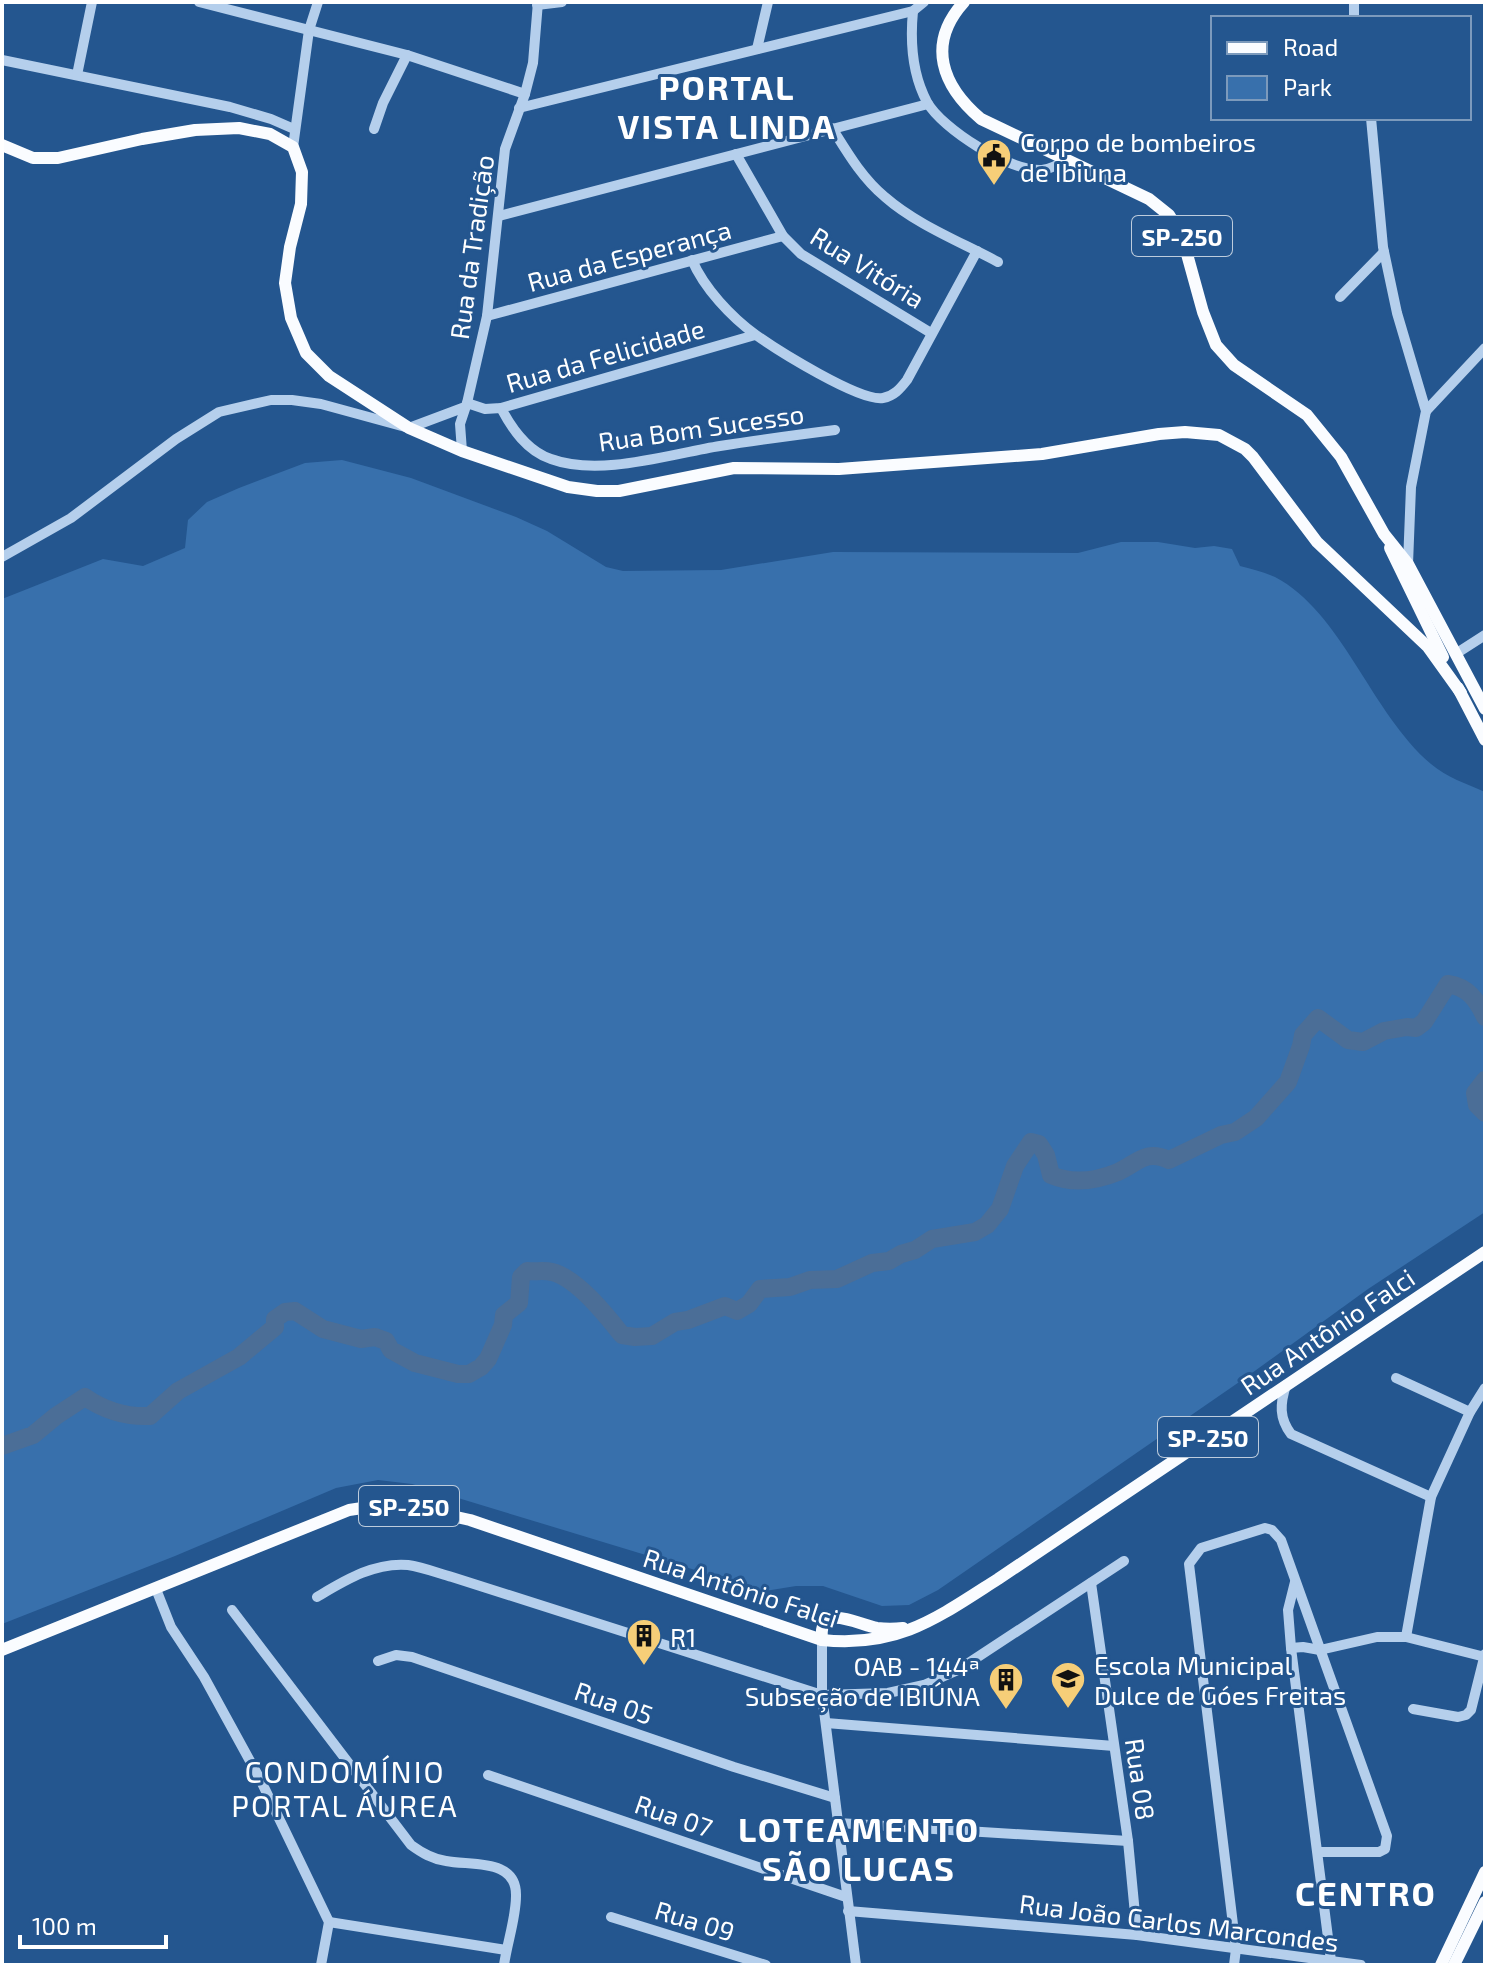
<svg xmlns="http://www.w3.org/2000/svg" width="1487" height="1967" viewBox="0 0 1487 1967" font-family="'Exo 2',sans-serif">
<rect width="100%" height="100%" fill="#24568f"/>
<path fill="#3870ac" d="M342,460L411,478L516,517L547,531L606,567L623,571L721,570L833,552L1078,553L1121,542H1158L1195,548L1214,546L1232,549L1240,566C1251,569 1264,572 1275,577C1342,612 1371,713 1431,764C1446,777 1467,784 1485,792V1212L1368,1289L1245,1378L938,1590L909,1605L882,1606L823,1586H796L765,1591L738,1590L705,1573L412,1484L378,1480L336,1488L175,1556L2,1624V599L103,559L143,566L185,548L188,520L207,502L239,488L305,463Z"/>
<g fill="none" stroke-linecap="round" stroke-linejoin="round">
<g stroke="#4b6e97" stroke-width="18">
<path d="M1485,1080L1475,1093L1477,1105L1485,1113"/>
<path d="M2,1446L33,1435L56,1416L85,1397C105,1411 126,1417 150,1416L178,1391L239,1357L275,1327V1319L285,1312L295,1311L323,1329L361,1339L375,1337L386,1341L391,1350L415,1363L458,1374H469L481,1367L488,1359L503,1325L504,1315L519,1303L521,1277L527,1271C535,1272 544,1270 552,1272C577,1278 607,1316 622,1335L635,1337L652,1336L675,1322L688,1320L725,1306L737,1311L749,1304L760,1289L790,1287L810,1280L837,1279L872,1263L889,1261L901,1254L915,1250L932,1239L975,1232L987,1225L1000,1209L1015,1166L1031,1142L1039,1144L1046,1155L1051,1175C1072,1184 1096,1181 1118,1172C1138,1163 1145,1149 1169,1160L1221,1135L1235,1132L1256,1118L1288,1082L1301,1046L1303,1035L1318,1018L1348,1040L1363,1042L1384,1031L1407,1027L1416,1028L1424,1022L1448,984C1468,987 1477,1000 1485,1017"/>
</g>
<g stroke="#b5cfec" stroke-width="10">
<path d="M199,2L407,55L525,94"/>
<path d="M1354,2V18"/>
<path d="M537,5L562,2"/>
<path d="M913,11C910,42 912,74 927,102C942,129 1010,172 1042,170C1050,169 1058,165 1064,160"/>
<path d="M757,49L768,2"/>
<path d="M2,60L230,107L271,119L294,129"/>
<path d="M77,75L92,2"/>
<path d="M519,108L913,11L924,2"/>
<path d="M1371,118L1383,247L1397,313L1426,411L1411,487L1408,564"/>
<path d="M832,128C847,152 862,178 885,197C917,225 961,242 998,262"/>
<path d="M374,129L383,103L407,55"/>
<path d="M293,147L309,30L318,2"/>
<path d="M736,154L783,236L801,254L931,333"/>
<path d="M499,216L928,104"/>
<path d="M692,260C704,288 731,317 756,335C777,350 860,402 883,398C894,396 900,389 907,380L977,251"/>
<path d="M1340,297L1384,252"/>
<path d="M487,316L783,236"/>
<path d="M467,403L485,409L501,408L755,335"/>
<path d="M501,408C512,429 527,451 551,459C600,477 670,454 720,446C758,440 796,435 835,430"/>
<path d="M1426,411L1485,348"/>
<path d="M462,451L460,424L467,403L487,316L505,149L525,94L533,63L538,2"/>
<path d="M2,557L71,518L176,439L219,412L271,400H292L321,404L409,428L465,407"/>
<path d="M1457,653L1485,635"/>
<path d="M1396,1378L1470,1412"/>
<path d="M1286,1385C1280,1404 1279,1418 1291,1434L1431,1497"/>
<path d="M1295,1582L1288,1610L1291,1648L1331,1961"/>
<path d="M1091,1583L1128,1841L1137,1935"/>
<path d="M156,1589L171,1627L204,1677L261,1781L329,1922L321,1965"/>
<path d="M317,1597C344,1581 374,1562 408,1565C422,1567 438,1573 452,1577L822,1695L888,1693L924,1685L958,1670L1124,1561"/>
<path d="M232,1610L411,1845C422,1853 432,1859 446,1861C471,1866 517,1858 516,1896C516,1918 507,1943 504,1965"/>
<path d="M1406,1637L1431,1497L1470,1412L1485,1388"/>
<path d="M822,1640V1695L856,1965"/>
<path d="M1291,1648L1303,1647L1320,1650L1377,1637H1406L1485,1657"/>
<path d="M378,1661L396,1655L412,1657L734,1767L835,1798"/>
<path d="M1413,1709L1458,1717L1466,1715L1471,1710L1485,1654"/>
<path d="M826,1723L1114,1746"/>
<path d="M488,1775L846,1897"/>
<path d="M838,1823L1128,1841"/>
<path d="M848,1911L1137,1935L1361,1965"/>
<path d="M611,1917L766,1965"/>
<path d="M329,1922L506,1950"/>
<path d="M1234,1965L1236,1949L1189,1564L1201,1548L1265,1528L1272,1530L1281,1540L1387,1836L1385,1849L1379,1852H1318"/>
</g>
<g stroke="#fafcff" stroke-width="12">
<path d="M964,2C926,44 942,86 981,119L1149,199L1169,215L1182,236L1203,312L1216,345L1234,365L1307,415L1341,457L1384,534L1408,564L1485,709"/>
<path d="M2,145L33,158H58L142,139L195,130L239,128L270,134L293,147L302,172L301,204L290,247L285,283L291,318L306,353L329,376L409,428L462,451L568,487L597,491H619L734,468L839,469L1042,454L1159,434L1185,432L1219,435L1245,449L1253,457L1317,542L1428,647L1461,693"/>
<path d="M1390,548L1443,657"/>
<path d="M1458,688L1485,740"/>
<path d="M822,1640C818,1601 856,1624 877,1628C886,1629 894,1629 903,1628"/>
<path d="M2,1650L349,1510L382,1505L411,1507L470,1520L822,1640C898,1648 937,1618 998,1579L1485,1252"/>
<path d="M1441,1965L1485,1872"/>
<path d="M1454,1965L1485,1902"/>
</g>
</g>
<defs>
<symbol id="civic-pin" viewBox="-11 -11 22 30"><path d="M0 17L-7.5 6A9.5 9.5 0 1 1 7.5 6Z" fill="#f6ce78" stroke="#24568f"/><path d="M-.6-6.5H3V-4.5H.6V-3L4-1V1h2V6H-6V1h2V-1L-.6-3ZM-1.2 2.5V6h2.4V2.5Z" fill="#111"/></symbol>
<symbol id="building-pin" viewBox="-11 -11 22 30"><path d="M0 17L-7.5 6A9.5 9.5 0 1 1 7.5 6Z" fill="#f6ce78" stroke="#24568f"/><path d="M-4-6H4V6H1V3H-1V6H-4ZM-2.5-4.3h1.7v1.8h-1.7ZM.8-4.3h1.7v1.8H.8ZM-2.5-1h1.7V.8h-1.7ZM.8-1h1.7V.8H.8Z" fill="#111"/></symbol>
<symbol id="school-pin" viewBox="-11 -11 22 30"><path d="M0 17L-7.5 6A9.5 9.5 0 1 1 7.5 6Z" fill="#f6ce78" stroke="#24568f"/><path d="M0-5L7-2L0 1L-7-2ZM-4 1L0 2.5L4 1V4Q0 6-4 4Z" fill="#111"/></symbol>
</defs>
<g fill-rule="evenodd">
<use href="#civic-pin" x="974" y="136" width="40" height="54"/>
<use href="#building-pin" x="624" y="1616" width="40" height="54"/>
<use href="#school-pin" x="1048" y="1659" width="40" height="54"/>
<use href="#building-pin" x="986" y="1660" width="40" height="54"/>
</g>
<g text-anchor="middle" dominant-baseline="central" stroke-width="6" stroke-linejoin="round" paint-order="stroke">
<g fill="#24568f" stroke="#bdccdd" stroke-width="2">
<rect x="1132" y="216" width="100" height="40" rx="6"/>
<rect x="1158" y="1417" width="100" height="40" rx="6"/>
<rect x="359" y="1486" width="100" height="40" rx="6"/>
</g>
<g font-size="24" font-weight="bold" fill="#fff">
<text x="1182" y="236">SP-250</text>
<text x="1208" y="1437">SP-250</text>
<text x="409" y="1506">SP-250</text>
</g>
<g font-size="26" fill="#fff" stroke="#24568f" text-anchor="start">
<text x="1020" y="141">Corpo de bombeiros<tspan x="1020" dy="30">de Ibiuna</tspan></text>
<text x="670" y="1636">R1</text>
<text x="1094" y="1664">Escola Municipal<tspan x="1094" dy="30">Dulce de Góes Freitas</tspan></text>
<text x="980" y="1665" text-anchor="end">OAB - 144ª<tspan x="980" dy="30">Subseção de IBIÚNA</tspan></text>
</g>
<g font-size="26" fill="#fff" stroke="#24568f">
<text transform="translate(471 247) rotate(-82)">Rua da Tradição</text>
<text transform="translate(629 255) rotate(-15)">Rua da Esperança</text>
<text transform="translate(868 267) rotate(32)">Rua Vitória</text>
<text transform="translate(605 355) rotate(-16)">Rua da Felicidade</text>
<text transform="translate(701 427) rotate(-8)">Rua Bom Sucesso</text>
<text transform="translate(1327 1331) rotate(-34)">Rua Antônio Falci</text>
<text transform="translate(741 1587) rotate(18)">Rua Antônio Falci</text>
<text transform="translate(614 1702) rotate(19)">Rua 05</text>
<text transform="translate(1141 1779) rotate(82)">Rua 08</text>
<text transform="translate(674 1815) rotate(19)">Rua 07</text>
<text transform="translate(695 1920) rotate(17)">Rua 09</text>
<text transform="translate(1179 1922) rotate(7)">Rua João Carlos Marcondes</text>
</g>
<g font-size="30" letter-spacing="2" fill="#fff" stroke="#24568f">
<text x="345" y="1771">CONDOMÍNIO<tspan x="345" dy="34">PORTAL ÁUREA</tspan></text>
</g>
<g font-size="34" font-weight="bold" letter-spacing="2" fill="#fff" stroke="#24568f">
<text x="727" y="86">PORTAL<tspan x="727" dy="39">VISTA LINDA</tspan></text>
<text x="859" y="1828">LOTEAMENTO<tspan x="859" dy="39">SÃO LUCAS</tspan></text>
<text x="1366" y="1892">CENTRO</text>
</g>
</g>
<rect width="1487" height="1967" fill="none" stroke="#ffffff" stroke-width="8"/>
<rect x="1211" y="16" width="260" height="104" fill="#24568f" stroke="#7c9abc" stroke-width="2"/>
<rect x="1227" y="42" width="40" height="12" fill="#fafcff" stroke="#7c9abc" stroke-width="2"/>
<text x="1283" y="56" font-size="24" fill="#ffffff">Road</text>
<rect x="1227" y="76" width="40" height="24" fill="#3870ac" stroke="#7c9abc" stroke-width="2"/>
<text x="1283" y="96" font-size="24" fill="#ffffff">Park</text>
<path d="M20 1935v12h146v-12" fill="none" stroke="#ffffff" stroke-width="4"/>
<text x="32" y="1935" font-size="24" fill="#ffffff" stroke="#24568f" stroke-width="6" paint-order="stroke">100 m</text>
</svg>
